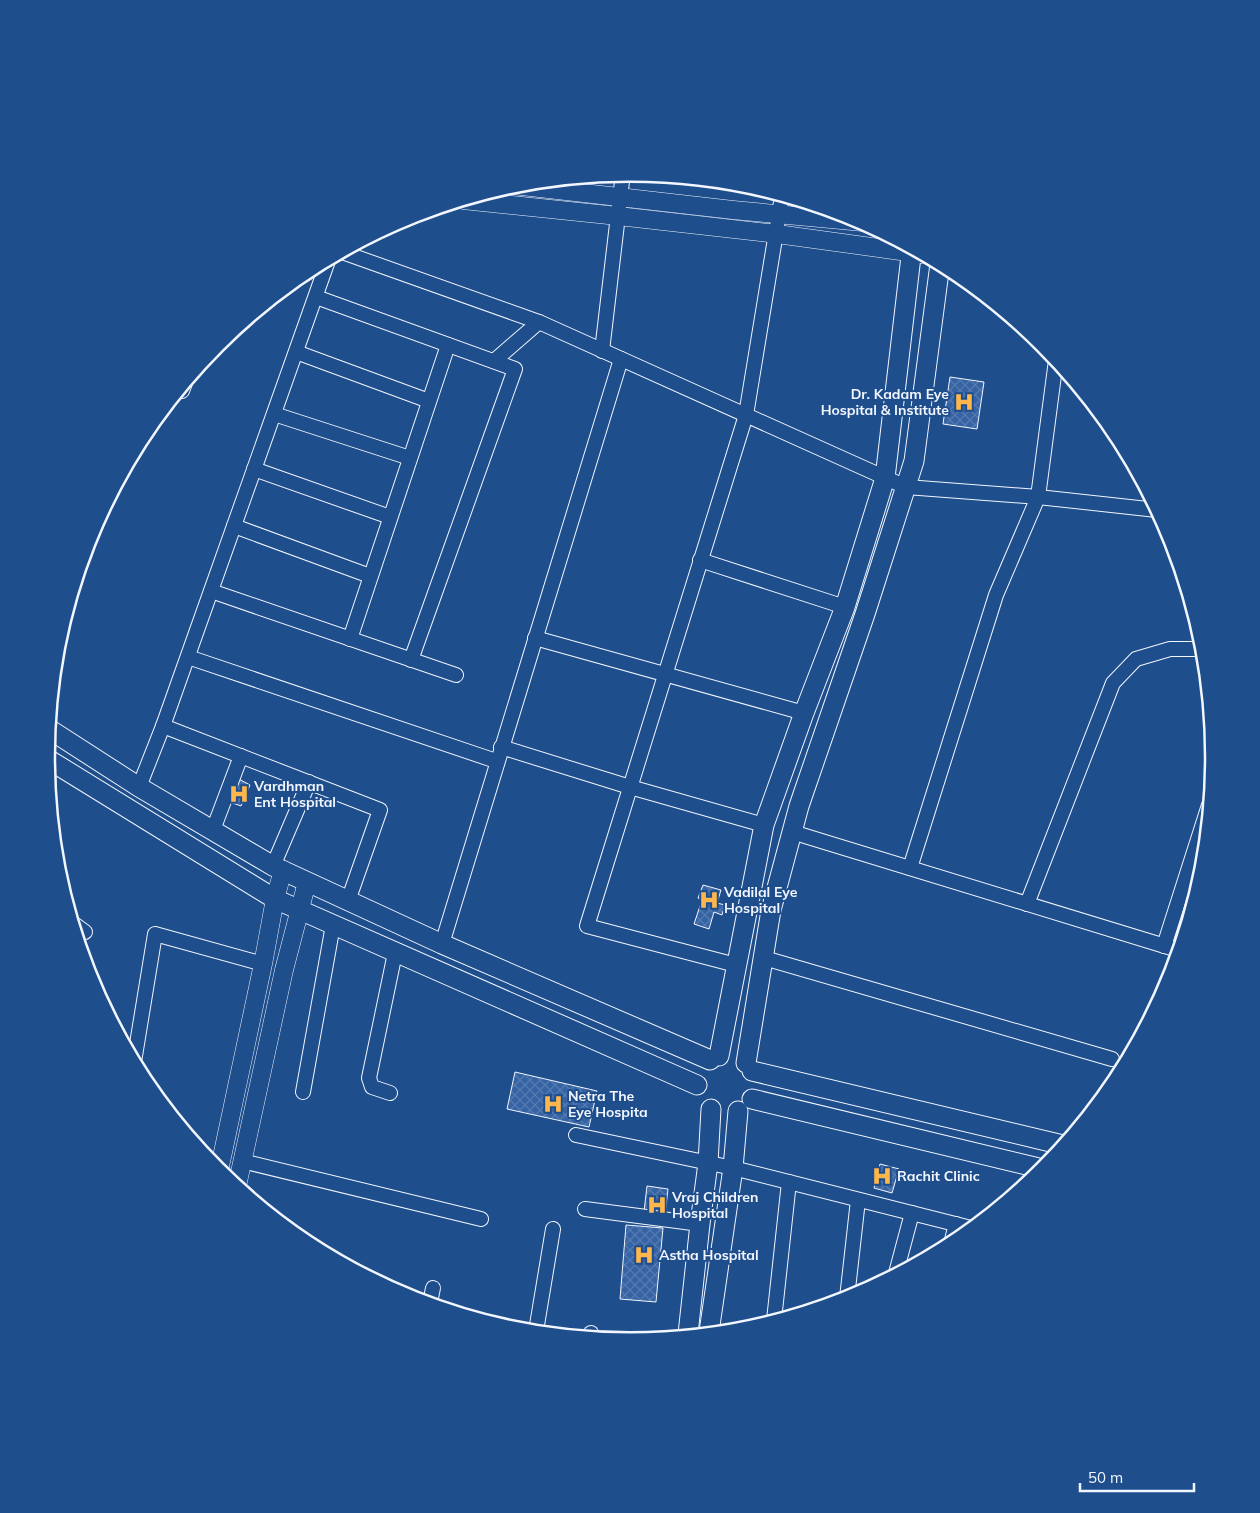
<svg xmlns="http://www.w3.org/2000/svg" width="1260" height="1513" viewBox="0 0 1260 1513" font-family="Mulish,sans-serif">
<defs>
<pattern id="building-cross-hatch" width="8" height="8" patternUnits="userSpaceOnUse" patternTransform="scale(1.25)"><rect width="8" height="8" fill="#3563a3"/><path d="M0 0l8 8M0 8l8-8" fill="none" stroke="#537ab1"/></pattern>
</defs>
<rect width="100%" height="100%" fill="#1f4e8c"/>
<g fill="url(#building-cross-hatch)" stroke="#f2f6ff">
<path d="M950,377L984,382L977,429L943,424Z"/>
<path d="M237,778L250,785L241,806L227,801Z"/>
<path d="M703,885L721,890L717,903L725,905L722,915L714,912L709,929L694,924L702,900L698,898Z"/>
<path d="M515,1072L597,1091L589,1127L507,1109Z"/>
<path d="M880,1164L899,1169L892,1193L874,1188Z"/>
<path d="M647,1186L668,1189L665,1215L644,1212Z"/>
<path d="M626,1225L663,1228L656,1302L620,1299Z"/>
</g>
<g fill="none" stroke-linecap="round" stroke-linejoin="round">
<defs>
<g id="minor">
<path d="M342,252L539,322L906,487L1038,497L1157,510"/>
<path d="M316,297L515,369L411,660"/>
<path d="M602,351L623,173"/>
<path d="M296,352L429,401"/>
<path d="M494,361L539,322"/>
<path d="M182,391L185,383"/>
<path d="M274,414L410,458"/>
<path d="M254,469L390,517"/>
<path d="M234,526L370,576"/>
<path d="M700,560L845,607"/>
<path d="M211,591L456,675"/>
<path d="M535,638L804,713"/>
<path d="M350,639L448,345"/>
<path d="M188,657L496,761"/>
<path d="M163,726L380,810L348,901"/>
<path d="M501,747L630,787L764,825"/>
<path d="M139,787L163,726L329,258"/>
<path d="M213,830L241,756"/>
<path d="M792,832L1178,950"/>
<path d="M273,866L309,782"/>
<path d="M910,868L996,595L1038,497L1056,360"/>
<path d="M1027,904L1113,683L1136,659L1170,649H1203"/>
<path d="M74,924L85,932"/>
<path d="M442,944L621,359"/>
<path d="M1164,946L1209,805"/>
<path d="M764,958L1112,1059"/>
<path d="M736,965L587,926L746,415L782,196"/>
<path d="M134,1062L155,934L263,964"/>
<path d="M303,1092L333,925"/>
<path d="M390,1093L372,1087L369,1078L395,953"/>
<path d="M576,1135L733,1168L971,1228"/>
<path d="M242,1161L481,1219"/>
<path d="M585,1209L700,1224"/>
<path d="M951,1244L956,1224"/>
<path d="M896,1273L912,1213"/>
<path d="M847,1298L858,1200"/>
<path d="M430,1303L433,1288"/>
<path d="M774,1320L789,1182"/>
<path d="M536,1331L553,1229"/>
<path d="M591,1336V1333"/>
</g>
<g id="tertiary">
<path d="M513,185L733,210L863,222"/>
<path d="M463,200L618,216L777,234L922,254"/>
<path d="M219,1171L263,964L275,899L283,870"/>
<path d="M237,1186L284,970L307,882"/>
</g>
<g id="secondary">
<path d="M49,729L139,787L273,866L442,944L710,1060"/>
<path d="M46,758L275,899L697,1085"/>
<path d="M719,1056L764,825L804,713L845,607L885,478L912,248"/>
<path d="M746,1063L771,910L799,806L865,614L914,461L940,264"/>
<path d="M752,1071L1063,1145"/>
<path d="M752,1099L1043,1169"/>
<path d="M709,1332L733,1168L738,1111"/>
<path d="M688,1334L700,1224L708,1163L711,1109"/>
</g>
</defs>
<use href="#minor" stroke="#f2f6ff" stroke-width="16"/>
<use href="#tertiary" stroke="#f2f6ff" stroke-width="19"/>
<use href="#secondary" stroke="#f2f6ff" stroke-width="21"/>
<use href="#minor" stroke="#1f4e8c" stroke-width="14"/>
<use href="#tertiary" stroke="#1f4e8c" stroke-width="18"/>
<use href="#secondary" stroke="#1f4e8c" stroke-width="19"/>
</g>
<defs>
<symbol id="hospital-bare" viewBox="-9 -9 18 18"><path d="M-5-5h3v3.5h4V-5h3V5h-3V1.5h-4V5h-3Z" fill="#ffb74d" stroke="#1f4e8c" stroke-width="2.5" paint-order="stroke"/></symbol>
</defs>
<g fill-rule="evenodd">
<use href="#hospital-bare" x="950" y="388" width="28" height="28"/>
<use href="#hospital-bare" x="225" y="780" width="28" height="28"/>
<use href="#hospital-bare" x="695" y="886" width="28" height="28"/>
<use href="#hospital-bare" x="539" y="1090" width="28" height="28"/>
<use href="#hospital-bare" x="868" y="1162" width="28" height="28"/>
<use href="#hospital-bare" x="643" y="1191" width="28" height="28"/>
<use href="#hospital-bare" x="630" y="1241" width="28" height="28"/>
</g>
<g text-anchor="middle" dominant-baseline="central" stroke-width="4" stroke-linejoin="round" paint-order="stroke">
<g font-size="14" font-weight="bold" fill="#f2f6ff" stroke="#1f4e8c" text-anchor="start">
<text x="949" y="394" text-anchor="end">Dr. Kadam Eye<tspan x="949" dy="16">Hospital &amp; Institute</tspan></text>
<text x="254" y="786">Vardhman<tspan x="254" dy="16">Ent Hospital</tspan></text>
<text x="724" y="892">Vadilal Eye<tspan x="724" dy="16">Hospital</tspan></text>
<text x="568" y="1096">Netra The<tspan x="568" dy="16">Eye Hospita</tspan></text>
<text x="897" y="1176">Rachit Clinic</text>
<text x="672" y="1197">Vraj Children<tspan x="672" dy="16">Hospital</tspan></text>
<text x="659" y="1255">Astha Hospital</text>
</g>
</g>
<path d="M0 0H1260V1513H0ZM55 757a575 575 0 1 1 1150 0a575 575 0 1 1-1150 0Z" fill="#1f4e8c" fill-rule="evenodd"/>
<path fill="none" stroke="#f2f6ff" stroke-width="2.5" d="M55 757a575 575 0 1 1 1150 0a575 575 0 1 1-1150 0Z"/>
<path d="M1080 1483v8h114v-8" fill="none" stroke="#f2f6ff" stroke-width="2.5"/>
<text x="1088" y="1483" font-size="15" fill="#f2f6ff" stroke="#1f4e8c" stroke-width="4" paint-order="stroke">50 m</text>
</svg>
